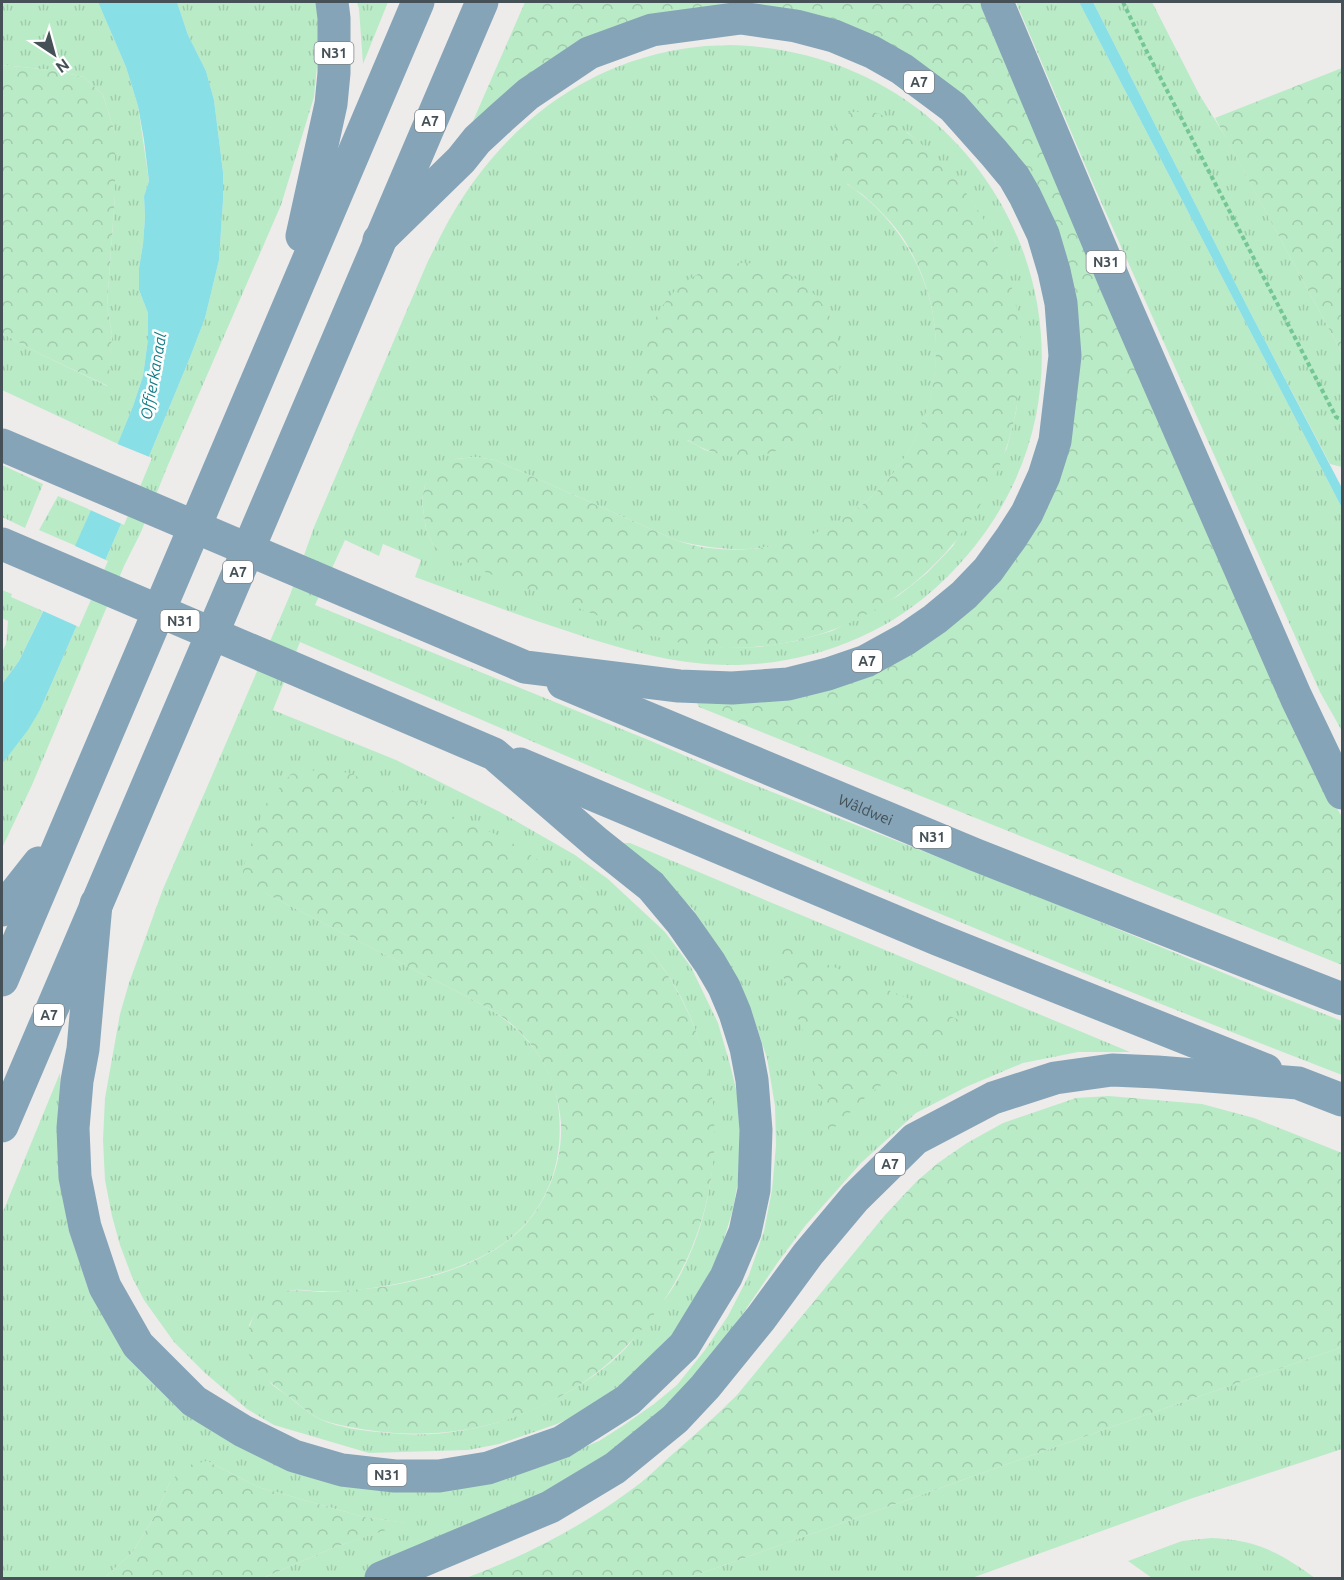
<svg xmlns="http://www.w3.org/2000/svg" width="1344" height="1580" viewBox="0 0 1344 1580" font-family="Ubuntu,sans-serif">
<defs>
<pattern id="grass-tufts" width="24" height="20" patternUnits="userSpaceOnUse" patternTransform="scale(1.5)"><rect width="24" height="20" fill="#baebc7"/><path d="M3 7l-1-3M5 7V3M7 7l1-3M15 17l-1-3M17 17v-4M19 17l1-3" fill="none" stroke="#a1cbad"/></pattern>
<pattern id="forest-crowns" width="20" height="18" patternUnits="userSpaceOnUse" patternTransform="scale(1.5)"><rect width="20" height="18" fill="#baebc7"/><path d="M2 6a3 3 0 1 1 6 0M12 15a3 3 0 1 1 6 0" fill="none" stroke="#a1cbad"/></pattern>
</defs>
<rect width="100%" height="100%" fill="#eeebeb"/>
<g fill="url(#grass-tufts)" fill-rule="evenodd">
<path d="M2,2H98L126,67L138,106L149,181L144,196L145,217L143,244L139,268V290L148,313V339L143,376L133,406L118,444L2,390V333L38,353L107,386L112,335L107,306L115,195V133L103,95L84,77L51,70L2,65Z"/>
<path d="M177,2H317L320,35L314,97L281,205L168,465L141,532L124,566L32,785L2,848V764L40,710L121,524L191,355L205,318L219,260L223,201V172L214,100L206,71L188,35Z"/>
<path d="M357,2H388L363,64L359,9Z"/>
<path d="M1016,2H1079L1342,508V731L1320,692L1094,186Z"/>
<path d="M1093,2H1152L1199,94L1225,136L1342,353V467L1330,464L1249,310Z"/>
<path d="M729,45C1012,51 1148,383 944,580C887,636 809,665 730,665C674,665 617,648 564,630C514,614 465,595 415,577L421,560L383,544L379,556L345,540L315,605L651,741L739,779L1040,897L1284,998L1342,1021V1075C991,940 646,790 300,642L273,710L396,760L500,812L575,855L608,879L665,932L691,967L718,1023L729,1061L738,1097L740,1133L739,1176L733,1209L722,1246L706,1282L667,1344L642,1371L586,1411L557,1424L499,1444L468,1450L369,1453L274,1425L247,1409L204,1372L174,1342L144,1300L132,1277L120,1245L112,1216L105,1180L103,1140L105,1098L120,1014L129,983L163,889L290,595L314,527L428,261C435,248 441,234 449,220C502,126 588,59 697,47C708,45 719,46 729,45ZM907,132L933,155L957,181L977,209L994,239L1007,272L1020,375L1016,412L1007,448L953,546L927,573L898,596L832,631L796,641L759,647L722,648L433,545L426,529L422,501L425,485L456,459L475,457L495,460L678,541C721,551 756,553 799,540C825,532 849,517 869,499C968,411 955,256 847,184ZM821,418L805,434L787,446L725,455L705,450L687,440ZM580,886C623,918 657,951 682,999C719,1073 724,1161 696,1239C689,1257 681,1276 670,1292C663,1302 655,1310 648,1319C641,1328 635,1338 627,1347C607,1368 581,1386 555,1399C504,1426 446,1439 388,1433C366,1431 335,1428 316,1417C306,1411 297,1403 288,1396C283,1392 273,1387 269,1381C267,1377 266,1371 264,1367C259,1353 254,1339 249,1325C259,1305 268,1298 289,1291C298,1288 310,1291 320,1291C332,1292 345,1291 356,1290C404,1285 476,1269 513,1236C551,1203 565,1154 558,1105C554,1071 531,1039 504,1019C497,1013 489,1009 481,1004L265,893Z"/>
<path d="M2,465L43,484L25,528L2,517Z"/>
<path d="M58,496L91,510L76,546L39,530Z"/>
<path d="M2,590L12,594L11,597L43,611L19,661L2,684V652L6,644L8,621L2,618Z"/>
<path d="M622,843H630L765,900L1130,1052H1078L1023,1063L966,1087L916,1113L861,1163L805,1226L778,1262L729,1334L678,1399L600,1468L367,1578H263L335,1547L405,1523L364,1517L258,1487L207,1461L170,1482L157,1512L132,1553L104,1578H2V1214L60,1073L62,1156L132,1348L331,1477L565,1455L599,1441L624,1425L654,1404L677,1385L705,1350L728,1316L749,1275L764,1231L772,1190L776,1145L775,1106L767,1058L752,1013L719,948L692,908Z"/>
<path d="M1342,1347V1449L1190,1499L972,1578H688L1134,1419Z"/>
<path d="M1211,1538C1257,1540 1279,1552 1315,1578H1152L1128,1561L1182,1541Z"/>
</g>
<g fill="url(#forest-crowns)">
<path d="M525,2H984L1332,799L1342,817V965L699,707L697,703L699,701L779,697L994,581L1076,328L949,88L699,12L470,128Z"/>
<path d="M2,65L51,70L84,77L103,95L115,133V195L107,306L112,335L108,386L38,353L2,333Z"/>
<path d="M1342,68V353L1215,118Z"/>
<path d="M850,112C858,112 869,111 877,113C882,114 887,119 891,121C910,134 929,149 945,167C1117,355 977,652 724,648C672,647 625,626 578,608C534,591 490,574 446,557L433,545L426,529L422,501L425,485L441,467L456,459L475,457L495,460L678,541C688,544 698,547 709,548C767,555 825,538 869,499C944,432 957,322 903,238C892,222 878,208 863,195C858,191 852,189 848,184C845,182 844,176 842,172C835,158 833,145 833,128Z"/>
<circle cx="743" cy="360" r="97"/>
<path d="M301,771C316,771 333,769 348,773C354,774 359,778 365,780C379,786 394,792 408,798C428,806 448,815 469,823C480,828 492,832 503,838C514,843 524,851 535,858C561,874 589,890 612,910C640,935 664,965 681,998C776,1180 659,1404 456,1431C419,1436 382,1434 345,1426C336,1424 326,1422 318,1418C307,1412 298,1403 288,1396C261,1376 236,1357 252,1320C256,1309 266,1299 277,1294C292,1287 308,1292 324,1292C333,1292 342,1291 352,1290C402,1287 470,1271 510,1239C544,1212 563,1166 561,1123C558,1082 538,1044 505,1019C498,1014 489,1009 481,1004L245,883L243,872L244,865L265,805L291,774Z"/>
<path d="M781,943L803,954L971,1025L891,1078L869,1094L829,1133L813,1060L774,950Z"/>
<path d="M1109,1096L1202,1104L1254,1118L1342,1153V1347L1134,1419L688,1578H466C525,1556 581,1527 631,1490C644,1481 655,1470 666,1460C690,1439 714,1418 737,1395L885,1215L917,1181L938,1163L967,1143L1003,1123L1076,1098Z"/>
<path d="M207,1461L258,1487L364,1517L407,1523L335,1547L263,1578H104L132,1553L157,1512L170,1482L185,1466Z"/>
</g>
<g fill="#89dfe6">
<path d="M98,2H177L188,35L206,71L214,100L223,172V201L219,260L205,318L191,355L121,524L40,710L28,730L2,764V684L19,661L75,546L91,510L133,406L143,376L148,339V313L139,290V268L143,244L145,217L144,196L149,181L144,140L138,106L126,67Z"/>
<path d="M1079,2H1093L1249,310L1342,488V508Z"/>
</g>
<g fill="#eeebeb">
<path d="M115,443L152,458L124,525L88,509Z"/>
<path d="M73,545L108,561L79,627L41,610Z"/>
</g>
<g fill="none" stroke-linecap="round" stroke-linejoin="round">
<path stroke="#74c794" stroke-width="4" stroke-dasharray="4.5 3" stroke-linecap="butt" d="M1123,2L1144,46L1336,417L1342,420"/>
<g stroke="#85a4b8" stroke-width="33">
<path d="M997,2L1117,287L1296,697L1342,793"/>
<path d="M302,236L331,104L334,73V18L332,2"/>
<path d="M2,445L525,667L679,686L732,688L788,684L828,674L866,661L906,639L935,619L964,595L988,570L1011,538L1027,513L1044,476L1055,441L1065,356L1061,303L1054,271L1043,234L1025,196L1014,177L994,153L953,107L902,69L872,52L834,36L796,26L741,18L652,30L589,53L528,94L502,117L477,140L461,160L379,240"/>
<path d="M2,544L494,754L597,843L651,886L682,923L710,963L724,987L735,1013L746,1048L752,1080L756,1130L754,1190L745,1232L726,1277L684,1346L628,1400L562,1442L488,1468L439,1476H395L342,1470L294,1456L243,1431L194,1401L138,1345L105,1287L85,1227L75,1177L73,1128L77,1081L83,1049L96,904"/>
<path id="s1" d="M563,683L976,855L1342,999"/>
<path d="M520,764L937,939L1266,1070"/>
<path d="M2,910L39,863"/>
<path d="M2,980L418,2"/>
<path d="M2,1126L482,2"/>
<path d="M381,1578L550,1507L615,1468L675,1419L705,1387L761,1318L808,1254L855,1198L915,1139L993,1098L1055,1078L1112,1070L1157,1072L1298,1083L1342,1100"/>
</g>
</g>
<g text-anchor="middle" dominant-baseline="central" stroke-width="5" stroke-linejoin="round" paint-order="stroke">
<g fill="#fff" stroke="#7d8589" stroke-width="1.5">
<rect x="314.5" y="42" width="39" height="22" rx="4.5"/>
<rect x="904" y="71" width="30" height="22" rx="4.5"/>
<rect x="415" y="110" width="30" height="22" rx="4.5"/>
<rect x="1086.5" y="251" width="39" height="22" rx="4.5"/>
<rect x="223" y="561" width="30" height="22" rx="4.5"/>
<rect x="160.5" y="610" width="39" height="22" rx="4.5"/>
<rect x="852" y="650" width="30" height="22" rx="4.5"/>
<rect x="912.5" y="826" width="39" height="22" rx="4.5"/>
<rect x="34" y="1004" width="30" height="22" rx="4.5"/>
<rect x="875" y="1153" width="30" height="22" rx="4.5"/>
<rect x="367.5" y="1464" width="39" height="22" rx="4.5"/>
</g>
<g font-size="14" font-weight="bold" fill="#455157">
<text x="334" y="53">N31</text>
<text x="919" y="82">A7</text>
<text x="430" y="121">A7</text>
<text x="1106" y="262">N31</text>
<text x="238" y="572">A7</text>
<text x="180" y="621">N31</text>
<text x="867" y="661">A7</text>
<text x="932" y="837">N31</text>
<text x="49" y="1015">A7</text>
<text x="890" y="1164">A7</text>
<text x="387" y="1475">N31</text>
</g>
<g font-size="15" fill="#455157" stroke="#fff">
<text stroke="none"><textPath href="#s1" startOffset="328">Wâldwei</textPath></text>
</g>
<g font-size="16" font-style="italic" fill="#137e87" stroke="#fff">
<text transform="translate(153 376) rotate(-80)">Offierkanaal</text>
</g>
</g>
<rect width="1344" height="1580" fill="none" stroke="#455157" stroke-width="6"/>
<g transform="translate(54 54) rotate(144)" stroke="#ffffff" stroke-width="4.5" paint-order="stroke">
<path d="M0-4.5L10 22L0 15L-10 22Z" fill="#455157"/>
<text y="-9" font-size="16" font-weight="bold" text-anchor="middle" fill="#455157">N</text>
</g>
</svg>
